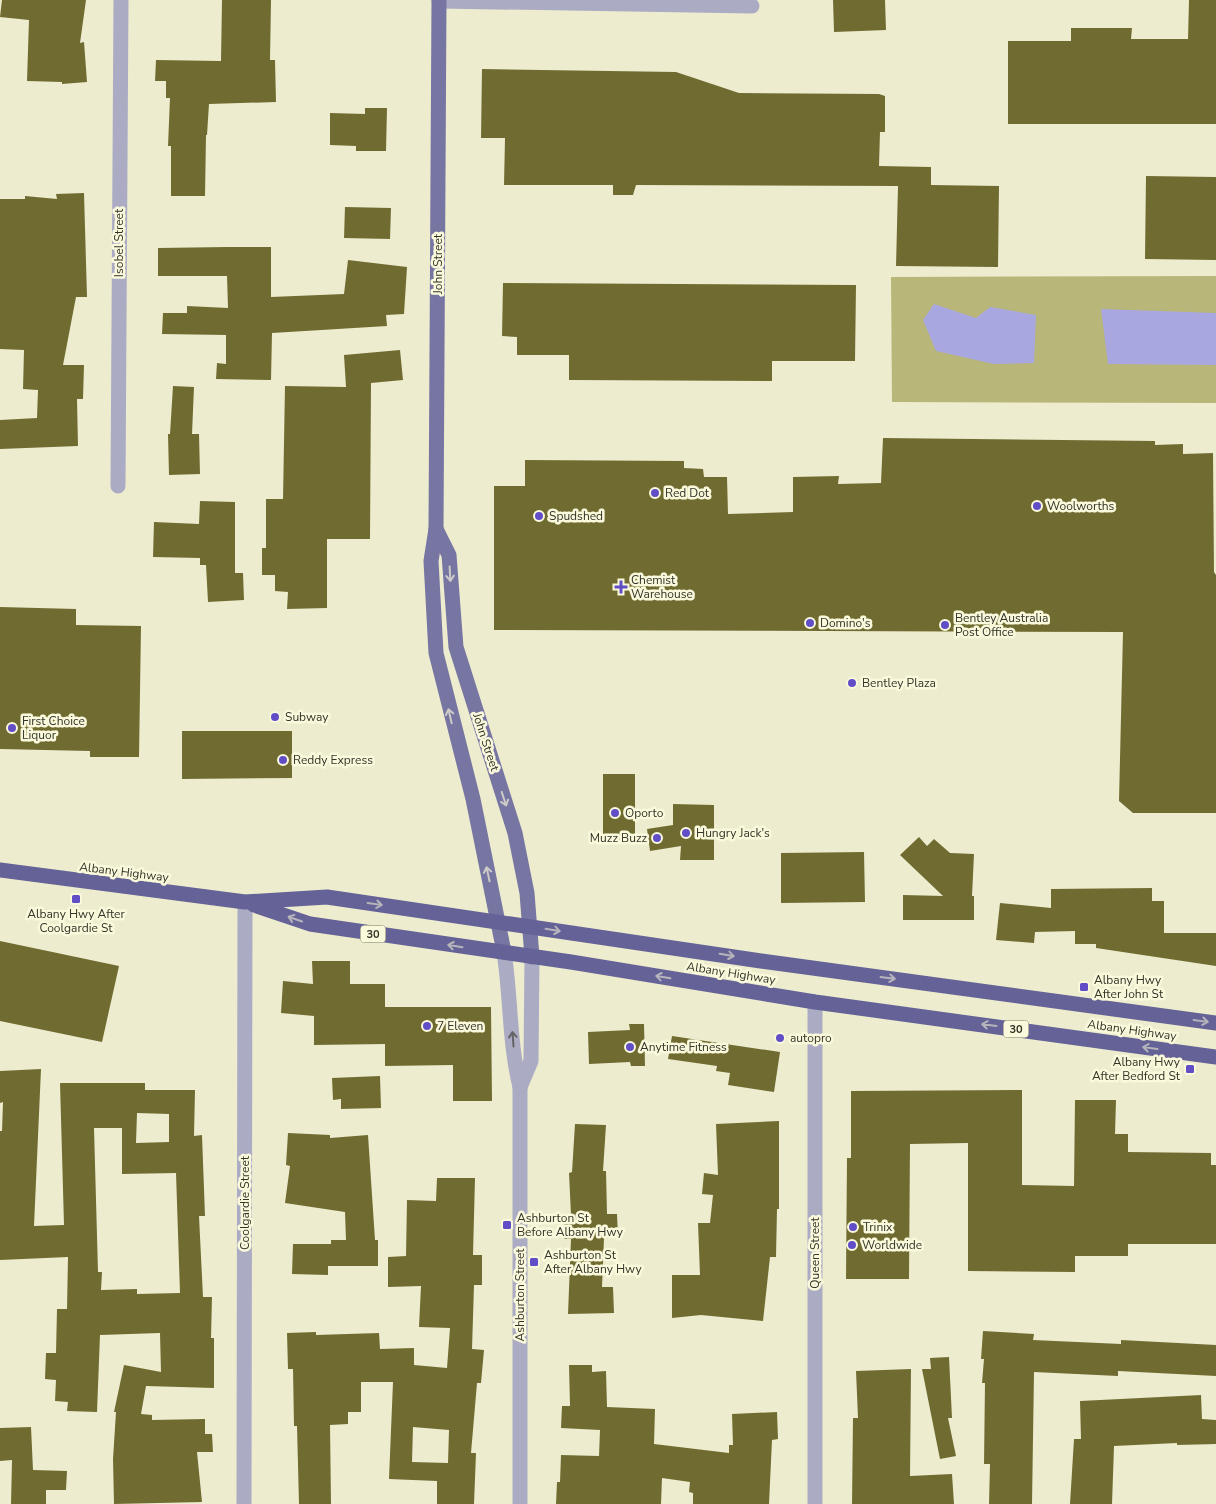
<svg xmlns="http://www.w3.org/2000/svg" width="1216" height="1504" viewBox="0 0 1216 1504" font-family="'Nunito Sans',sans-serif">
<rect width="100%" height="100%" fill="#edeccf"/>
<path fill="#b9b679" d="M1216,276V403L892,402L891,277Z"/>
<g fill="#a8a7df">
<path d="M934,304L976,318L990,307L1036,315L1034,363L994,364L936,351L923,320Z"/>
<path d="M1101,309L1216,313V365L1108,364Z"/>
</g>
<g fill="#706c31" fill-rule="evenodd">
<path d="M2,0H86L80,43L84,42L87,82L62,84V82L27,81L29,20L0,17Z"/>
<path d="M222,0H271L270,60H275L276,102L209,104L207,135H206L205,196H171V146H168L170,98H166V81H155L156,60L221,61Z"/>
<path d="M833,0H885L886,30L834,32Z"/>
<path d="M1189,0H1216V124H1008V41H1071V28H1132L1131,39H1188Z"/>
<path d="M482,69L676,72L739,93L879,94L885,96V132H880L879,166L931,167V185L999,186L998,267L896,266L898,186L636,185L633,195H613V185H504L505,138H481Z"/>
<path d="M365,108H387L386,151H356V146L330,145V113L365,114Z"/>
<path d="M1146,176L1216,177V260L1145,259Z"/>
<path d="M84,193L87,297H76L63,365H84L83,399H77L78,446L0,449V420L37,418L38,390L23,389L24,350L0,349V199H25V196L57,199L56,194Z"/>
<path d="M345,207L391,208L390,239L344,238Z"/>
<path d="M227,247H271V297L344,294L348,260L407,267L404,314L386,315L387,326L272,333L271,380L216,379L217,363L226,364V335L162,334L163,313H187V306L228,308L227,276H158V248Z"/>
<path d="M503,283L856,285L855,361H772V381L569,380V355H517V337L502,336Z"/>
<path d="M400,350L403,380L371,383L370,539H327V608L287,609L288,592L275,591V575H262V548H266V499H283L285,386L346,387L344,355Z"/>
<path d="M173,386L194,387L192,434H199L200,474L169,475L168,434H170Z"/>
<path d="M883,438L1155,441V445L1183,444V454L1213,453L1214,572L1216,575V813H1133L1119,801L1123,632L494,630V486H525V460L684,461V468L703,469L704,477H727L728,514L793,512V477L839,476L838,484L881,483Z"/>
<path d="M200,501L235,502V573H243L244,600L208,602L206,565H200V558L153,557L154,522L199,524Z"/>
<path d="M0,607L76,609V625L141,626L139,757H90V751L0,749Z"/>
<path d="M182,731H292V778L182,779Z"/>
<rect x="603" y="774" width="32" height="66"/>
<path d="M673,804L714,805V860H680L681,846L650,851L647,829L673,825Z"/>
<path d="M919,837L927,846L934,839L950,853L974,854L972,896H974V920H903V895L943,896L900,855Z"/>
<path d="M864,852L865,902L781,903V853Z"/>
<path d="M1152,888V901H1164V933H1216V966L1096,948V944H1075V931L1035,932L1034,943L996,940L1000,903L1051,908V889Z"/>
<path d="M0,941L119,966L102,1042L0,1021Z"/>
<path d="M312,961H350V984H385V1007H491L492,1101H453V1065L385,1066V1044L314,1045V1016L281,1013L283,981L313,984Z"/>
<path d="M629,1024H644L645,1066H631L630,1062L589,1064L588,1032L630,1030Z"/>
<path d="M672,1036L780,1052L774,1092L728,1085L730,1073L716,1071L717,1066L668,1059Z"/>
<path d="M41,1069L34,1226L64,1225L60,1083H145V1090H195L194,1136L202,1135L205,1216H199L203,1297H212L211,1338H214V1388L146,1386L141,1414L152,1415V1420L205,1419V1434H212L213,1452H197L202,1502L114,1504L113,1459L116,1412H114L124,1365L161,1372L160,1333L100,1335L97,1412L67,1411L68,1402L55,1401L56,1380L45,1379L46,1353H56L57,1309H67L68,1257L0,1260V1131H2L3,1102L0,1103V1071ZM137,1113L169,1114V1142L136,1143ZM94,1128H122V1174L176,1173L180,1293L137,1294V1289L101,1290L102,1272H98Z"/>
<path d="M380,1076L381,1108L341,1109V1099L333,1100L332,1078Z"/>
<path d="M1022,1090V1185L1074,1186L1075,1100H1116L1115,1134H1128V1152L1211,1153V1165H1216V1244H1128V1256H1075V1272L968,1271V1143L910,1144L909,1279H846L847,1158H851V1091Z"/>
<path d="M779,1121V1209H777L776,1257H770L763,1321L701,1315L672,1318V1275H700L698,1223H710L713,1195L702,1194L704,1173L718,1175L716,1124Z"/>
<path d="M575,1124L606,1125L603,1171H606L607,1214H617L618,1237L604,1238L602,1287H613L614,1313L568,1314L571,1239H564V1216L571,1215L569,1173L572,1172Z"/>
<path d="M288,1133L330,1135V1138L368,1135L375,1240H378V1266H328V1275L292,1274L293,1244H331V1240H346L345,1212L285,1203L290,1166L286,1165Z"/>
<path d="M437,1178H475L473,1255H482V1285H474L472,1349L484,1350L481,1383H477L471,1453H476L474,1504H437V1481L389,1479L393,1382H361V1412H348V1424L330,1425L331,1504H299L297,1426H294L293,1369H288L287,1333L316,1332V1335L379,1333L380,1349L414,1348V1365L447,1368L450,1328L419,1327L421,1286L388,1287V1257L406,1256L407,1200L436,1201ZM413,1427L449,1430L448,1463L412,1462Z"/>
<path d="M983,1331L1034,1334L1033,1340L1121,1344V1340L1216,1345V1376L1118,1371V1376L1034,1372L1032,1504H989L990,1464H984L985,1383H982L984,1359H981Z"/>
<path d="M949,1357L952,1418H948L956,1456L940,1459L922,1369H931L930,1358Z"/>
<path d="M569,1365H592V1372L606,1371L607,1407L655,1409L654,1444L729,1453V1445H733L732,1414L777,1412L778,1439L772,1440L769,1504H693V1493L689,1492L690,1482L662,1478L661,1504H556L557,1482H560L561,1455L599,1456L600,1430L561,1428L562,1406H570Z"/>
<path d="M911,1369L910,1476L952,1474L954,1504H852L853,1418H858L856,1371Z"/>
<path d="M1201,1395L1202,1419L1216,1420V1444L1177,1445V1443L1114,1446L1112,1504H1070L1074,1439H1081L1080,1401Z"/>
<path d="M31,1427L33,1470L67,1471L66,1490H46V1504H11L12,1460L0,1461V1428Z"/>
</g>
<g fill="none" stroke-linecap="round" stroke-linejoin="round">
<g stroke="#ababc4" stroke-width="15">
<path d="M439,1L752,6"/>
<path d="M118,486L121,0"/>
<path d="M504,952C511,997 509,1043 520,1087V1504"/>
<path d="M815,1002V1504"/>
<path d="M520,1087L531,1061L532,957"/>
<path d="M244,1504L245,902"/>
</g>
<g stroke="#7775a2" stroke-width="15">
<path d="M439,0L436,529L431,561L436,653L473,799L504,952"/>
<path d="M436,529L449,555L456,647L515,833L527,893L532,957"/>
</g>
<g stroke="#646296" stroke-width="15">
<path d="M0,870L245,902L327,897L761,961L1216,1023"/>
<path d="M254,905L310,924L571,962L815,1002L1216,1057"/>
</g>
</g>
<defs><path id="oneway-shaft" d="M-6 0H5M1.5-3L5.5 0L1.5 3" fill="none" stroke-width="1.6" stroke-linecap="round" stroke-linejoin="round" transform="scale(1.25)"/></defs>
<g stroke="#cccbc8">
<use href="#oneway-shaft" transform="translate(450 574) rotate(87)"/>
<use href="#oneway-shaft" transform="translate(450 716) rotate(-103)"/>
<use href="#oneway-shaft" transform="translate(504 799) rotate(72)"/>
<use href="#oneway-shaft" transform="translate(488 874) rotate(-102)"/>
</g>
<g stroke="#b6b5bc">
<use href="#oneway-shaft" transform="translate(375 904) rotate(8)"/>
<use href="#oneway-shaft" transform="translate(295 919) rotate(-161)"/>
<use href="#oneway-shaft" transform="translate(553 930) rotate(9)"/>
<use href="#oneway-shaft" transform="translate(455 946) rotate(-171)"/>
<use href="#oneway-shaft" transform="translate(727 955) rotate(9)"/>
<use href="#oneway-shaft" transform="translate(663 977) rotate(-171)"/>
<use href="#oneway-shaft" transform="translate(888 978) rotate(7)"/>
<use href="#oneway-shaft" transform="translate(1201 1021) rotate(8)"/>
<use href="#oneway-shaft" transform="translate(989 1025) rotate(-173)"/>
<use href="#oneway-shaft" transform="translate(1150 1048) rotate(-172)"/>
</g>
<use stroke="#646467" href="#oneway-shaft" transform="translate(513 1039) rotate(-94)"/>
<g fill="#614ec7" stroke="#faf9dc" stroke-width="2">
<circle cx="655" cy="493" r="5"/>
<circle cx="1037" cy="506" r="5"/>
<circle cx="539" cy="516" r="5"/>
<path d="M618.5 579.5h5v5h5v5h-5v5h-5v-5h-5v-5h5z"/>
<circle cx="810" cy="623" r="5"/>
<circle cx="945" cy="625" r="5"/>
<circle cx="852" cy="683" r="5"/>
<circle cx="275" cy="717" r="5"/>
<circle cx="12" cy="728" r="5"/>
<circle cx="283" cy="760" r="5"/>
<circle cx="615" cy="813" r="5"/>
<circle cx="686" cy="833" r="5"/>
<circle cx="657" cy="838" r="5"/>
<rect x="71" y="894" width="10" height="10" rx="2.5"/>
<rect x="1079" y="982" width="10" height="10" rx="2.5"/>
<circle cx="427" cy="1026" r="5"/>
<circle cx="780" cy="1038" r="5"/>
<circle cx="630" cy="1047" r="5"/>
<rect x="1185" y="1064" width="10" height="10" rx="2.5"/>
<rect x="502" y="1220" width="10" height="10" rx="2.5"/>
<circle cx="853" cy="1227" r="5"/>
<circle cx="852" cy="1245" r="5"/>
<rect x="529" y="1257" width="10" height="10" rx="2.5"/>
</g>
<g text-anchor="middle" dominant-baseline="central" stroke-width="5" stroke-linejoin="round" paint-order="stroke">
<g fill="#faf9dc" stroke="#6f6f5f" stroke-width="1">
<rect x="360.5" y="925.5" width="25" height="17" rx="4"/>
<rect x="1003.5" y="1020.5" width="25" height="17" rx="4"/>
</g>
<g font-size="11" font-weight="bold" fill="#343429">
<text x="373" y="934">30</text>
<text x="1016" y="1029">30</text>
</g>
<g font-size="12" fill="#343429" stroke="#faf9dc">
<text transform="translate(119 243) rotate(-90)">Isobel Street</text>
<text transform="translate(438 264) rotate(-90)">John Street</text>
<text transform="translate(486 742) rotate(72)">John Street</text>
<text transform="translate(124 872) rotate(7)">Albany Highway</text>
<text transform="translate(731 973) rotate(9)">Albany Highway</text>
<text transform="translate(1132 1030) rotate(8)">Albany Highway</text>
<text transform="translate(245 1203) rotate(-90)">Coolgardie Street</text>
<text transform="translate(815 1253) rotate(-90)">Queen Street</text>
<text transform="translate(520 1295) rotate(-90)">Ashburton Street</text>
</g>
<g font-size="12" fill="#343429" stroke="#faf9dc" text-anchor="start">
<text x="665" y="493">Red Dot</text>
<text x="1047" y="506">Woolworths</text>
<text x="549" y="516">Spudshed</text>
<text x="631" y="580">Chemist<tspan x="631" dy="14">Warehouse</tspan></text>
<text x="955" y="618">Bentley Australia<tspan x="955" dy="14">Post Office</tspan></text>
<text x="820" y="623">Domino's</text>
<text x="862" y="683">Bentley Plaza</text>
<text x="285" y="717">Subway</text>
<text x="22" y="721">First Choice<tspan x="22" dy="14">Liquor</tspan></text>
<text x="293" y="760">Reddy Express</text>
<text x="625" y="813">Oporto</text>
<text x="696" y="833">Hungry Jack's</text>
<text x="647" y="838" text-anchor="end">Muzz Buzz</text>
<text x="76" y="914" text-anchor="middle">Albany Hwy After<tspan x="76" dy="14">Coolgardie St</tspan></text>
<text x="1094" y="980">Albany Hwy<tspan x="1094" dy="14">After John St</tspan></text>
<text x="437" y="1026">7 Eleven</text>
<text x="790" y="1038">autopro</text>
<text x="640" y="1047">Anytime Fitness</text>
<text x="1180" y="1062" text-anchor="end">Albany Hwy<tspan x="1180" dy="14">After Bedford St</tspan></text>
<text x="517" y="1218">Ashburton St<tspan x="517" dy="14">Before Albany Hwy</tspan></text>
<text x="863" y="1227">Trinix</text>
<text x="862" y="1245">Worldwide</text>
<text x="544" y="1255">Ashburton St<tspan x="544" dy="14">After Albany Hwy</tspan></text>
</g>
</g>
</svg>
